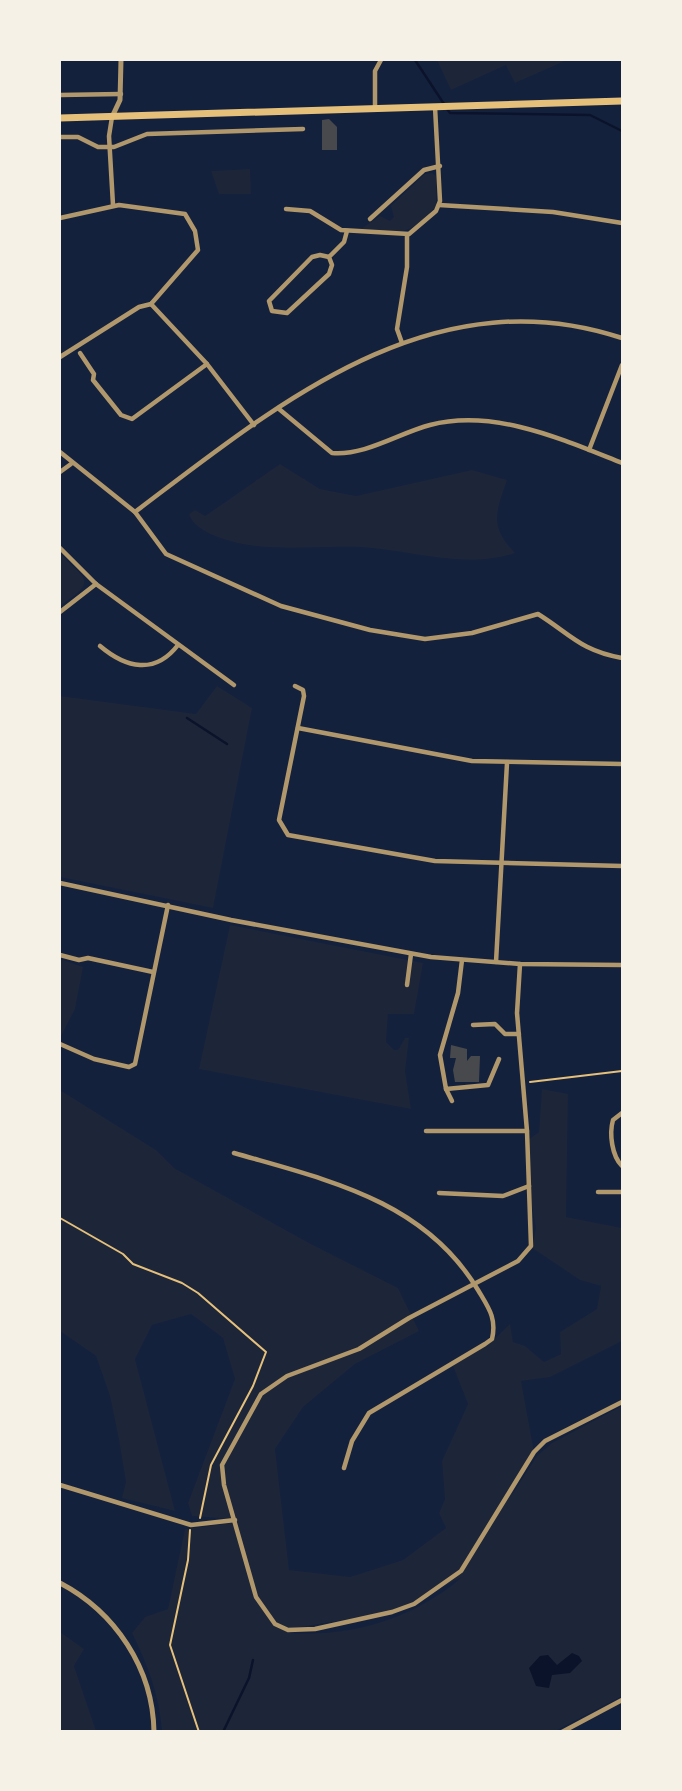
<svg xmlns="http://www.w3.org/2000/svg" width="682" height="1791" viewBox="0 0 682 1791" font-family="'IBM Plex Sans',sans-serif">
<rect width="100%" height="100%" fill="#14213d"/>
<g fill="#1d2539" fill-rule="evenodd">
<path d="M437,60H567L515,83L506,65L451,90Z"/>
<path d="M250,169L251,194H219L211,171Z"/>
<path d="M432,173L436,176V206C407,238 401,233 361,229L380,216L390,221L394,217L391,206L425,174Z"/>
<path d="M280,464L320,489L356,496L472,470L507,480C496,513 489,526 515,553C465,570 412,550 361,547C318,545 268,553 227,540C213,536 193,528 189,514L195,510L205,516Z"/>
<path d="M60,554C89,582 96,581 60,606Z"/>
<path d="M217,686L252,708L213,908L60,877V696L196,714Z"/>
<path d="M230,925L423,963L414,1014H388L386,1042L394,1050H398L405,1038H409L405,1071L411,1109L199,1069Z"/>
<path d="M60,959L83,967L75,1009L60,1038Z"/>
<path d="M542,1089L568,1094L566,1217L622,1228V1341L550,1377L521,1381L534,1452L510,1498L537,1456L552,1443L622,1406V1696L555,1731H162C159,1694 148,1666 132,1633L145,1617L168,1609L185,1529L233,1523L232,1519L192,1516L188,1503L235,1379L223,1338L191,1314L152,1325L135,1359L175,1511L122,1498L126,1482L119,1440L110,1396L96,1356L60,1331V1090L156,1150L174,1168L309,1243L398,1288L419,1331L355,1364L303,1407L275,1449L289,1570L350,1577L403,1560L446,1528L439,1513L445,1499L442,1461L468,1404L453,1366L491,1342L510,1324L513,1342L525,1346L544,1362L561,1354L560,1332L597,1309L601,1286L580,1280L532,1248L536,1228L530,1196L528,1140L539,1132ZM462,1577C415,1618 353,1637 290,1633L294,1628L392,1612Z"/>
<path d="M60,1632L84,1649L74,1666L96,1731H60Z"/>
</g>
<path fill="#0b132b" d="M572,1653L579,1656L582,1661L570,1673L552,1675L549,1688L536,1686L529,1668L540,1656L548,1655L557,1665Z"/>
<g fill="none" stroke-linecap="round" stroke-linejoin="round">
<g stroke="#0b132b" stroke-width="2.5">
<path d="M415,60L444,104"/>
<path d="M447,109L450,113L590,115L622,131"/>
<path d="M187,718L227,744"/>
<path d="M223,1732L249,1678L253,1660"/>
</g>
</g>
<g fill="#48494c">
<path d="M329,119L337,127V150H322V120Z"/>
<path d="M451,1045L467,1049V1061L471,1056H480L479,1082H455L453,1070L456,1058H450Z"/>
</g>
<g fill="none" stroke-linecap="round" stroke-linejoin="round">
<g stroke="#e5c07b" stroke-width="2">
<path d="M530,1082L622,1071"/>
<path d="M60,1218L123,1254L133,1264L182,1283L198,1293L266,1352L253,1386L211,1465L200,1518"/>
<path d="M190,1530L188,1560L170,1645L199,1732"/>
</g>
<g stroke="#b1986c" stroke-width="4.5">
<path d="M60,95L121,94"/>
<path d="M375,109V71L381,60"/>
<path d="M112,117L109,136L113,205"/>
<path d="M60,137H78L98,147H114L147,134L303,129"/>
<path d="M439,205L553,212L622,223"/>
<path d="M286,209L310,211L341,230L409,234L436,211L440,201L435,107"/>
<path d="M60,218L119,205L185,214L195,231L198,250L151,304"/>
<path d="M370,219L424,170L440,166"/>
<path d="M329,257L320,255L312,257L269,301L272,311L287,313L329,274L332,265L329,257L344,242L347,231"/>
<path d="M151,304L207,364L254,425"/>
<path d="M402,343L397,329L407,267V235"/>
<path d="M80,353L94,374L93,380L121,415L132,419L207,364"/>
<path d="M60,357L139,307L151,304"/>
<path d="M279,409L332,453C365,456 399,433 430,425C494,408 564,440 622,463"/>
<path d="M589,450L622,365"/>
<path d="M60,452L135,512L166,554L281,606L370,630L425,639L472,633L538,614C570,634 581,651 622,658"/>
<path d="M60,472L71,464"/>
<path d="M135,512C278,404 431,275 622,338"/>
<path d="M60,548L96,584L234,685"/>
<path d="M60,612L96,584"/>
<path d="M100,646C126,668 155,675 178,645"/>
<path d="M295,686L303,690L304,696L279,820L288,835L435,861L622,866"/>
<path d="M298,728L472,761L622,764"/>
<path d="M60,883L231,920L431,957L520,964L622,965"/>
<path d="M60,955L79,960L88,958L153,972"/>
<path d="M462,960L458,993L440,1055L446,1089L488,1085L499,1059"/>
<path d="M496,962L507,763"/>
<path d="M520,964L517,1013L527,1131L531,1246L518,1261L409,1318L359,1349L287,1376L261,1394L222,1465L224,1485L256,1597L275,1624L288,1630L315,1629L392,1612L414,1604L461,1571L534,1452L545,1441L622,1402"/>
<path d="M407,985L411,954"/>
<path d="M473,1025L495,1024L505,1034H519"/>
<path d="M60,1044L94,1059L129,1067L135,1064L168,905"/>
<path d="M446,1089L452,1101"/>
<path d="M622,1113L613,1120C609,1134 612,1156 622,1166"/>
<path d="M426,1131H527"/>
<path d="M234,1153C327,1180 424,1200 478,1290C488,1307 497,1318 492,1339L485,1344L369,1413L352,1441L344,1468"/>
<path d="M598,1192H622"/>
<path d="M439,1193L503,1196L529,1186"/>
<path d="M60,1485L191,1525L235,1520"/>
<path d="M562,1732L622,1700"/>
</g>
<g stroke="#b1986c" stroke-width="5">
<path d="M112,117L120,100L121,60"/>
<path d="M60,1583C115,1612 153,1668 154,1732"/>
</g>
<path stroke="#e5c07b" stroke-width="7" d="M60,118L622,101"/>
</g>
<rect width="682" height="1791" fill="none" stroke="#f6f1e7" stroke-width="122"/>
</svg>
